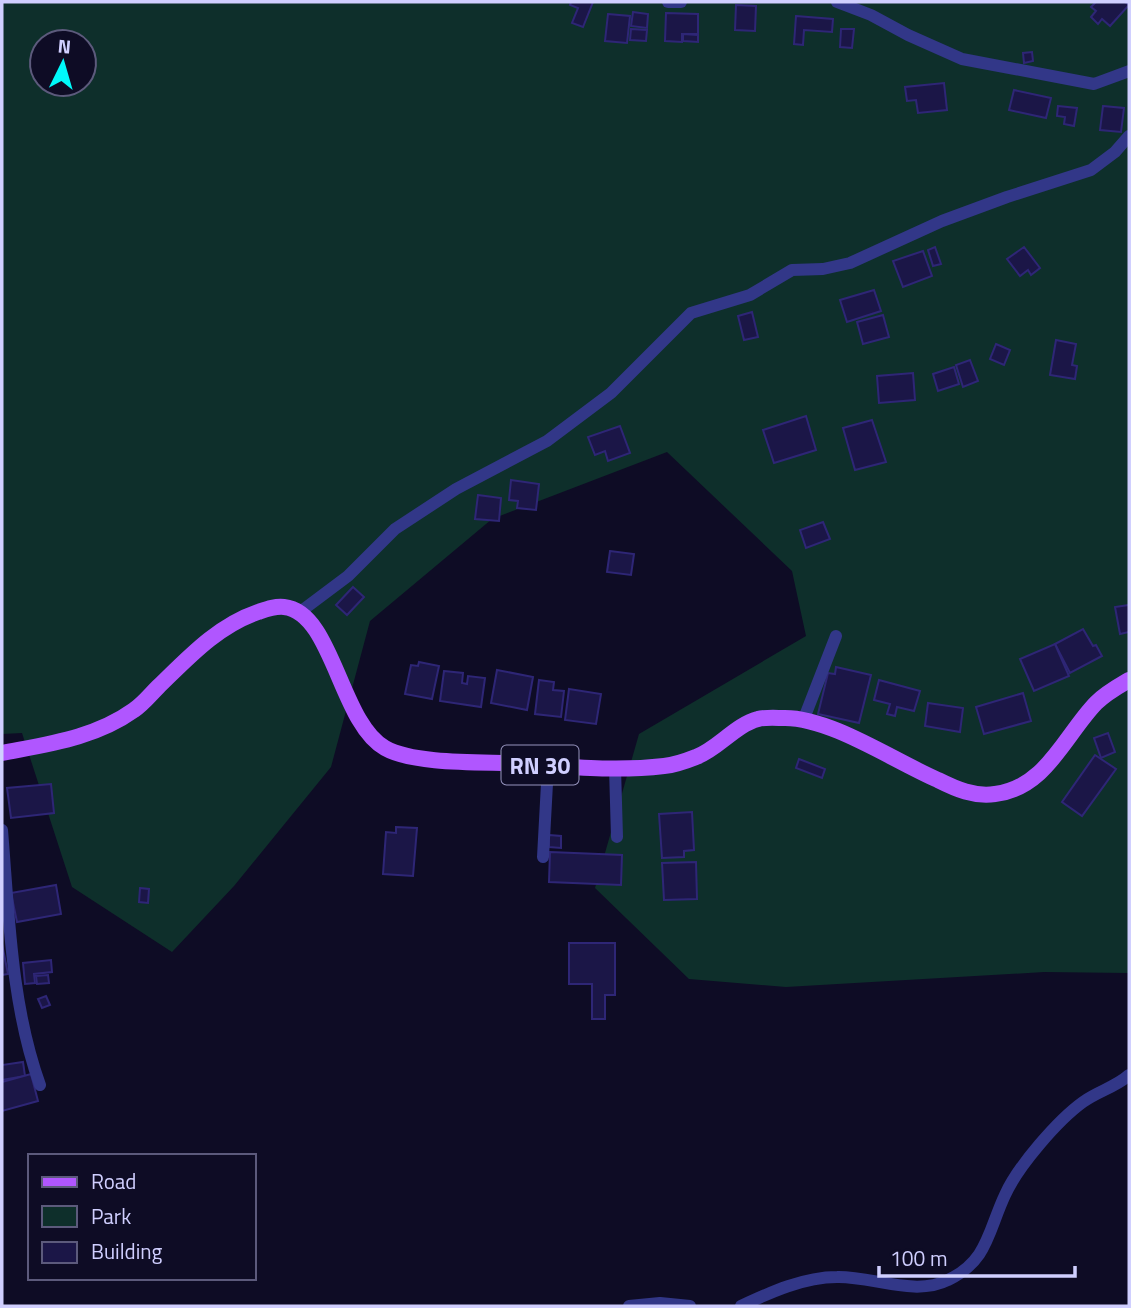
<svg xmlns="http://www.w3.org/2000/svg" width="1131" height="1308" viewBox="0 0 1131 1308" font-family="'Titillium Web',sans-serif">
<rect width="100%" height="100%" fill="#0e0c25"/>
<path fill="#0e2f2b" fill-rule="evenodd" d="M2,2H1129V973L1044,972L786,987L689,979L595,888L639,734L806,636L792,571L667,452L492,519L370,621L331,767L234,886L172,952L72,887L22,733L2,734ZM42,42H84V84H42Z"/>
<g fill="#1b1647" stroke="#2e2676" stroke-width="2">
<path d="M571,2H593L583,27L572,23L578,8L570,5Z"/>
<path d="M1096,2H1125L1129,5L1110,26L1102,19L1098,24L1091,17L1096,11L1091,7Z"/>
<path d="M736,5L756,6L755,31L735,30Z"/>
<path d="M633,12L648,14L647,28L631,26Z"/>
<path d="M666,13L698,14V34H682V42L665,41Z"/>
<path d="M608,14L630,16L627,43L605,41Z"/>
<path d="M796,16L833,19L832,32L804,30L803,45L794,44Z"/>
<path d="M631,29L647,30L646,41L630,40Z"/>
<path d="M841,29H854L852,48L840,47Z"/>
<path d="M683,34L698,35V42L683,41Z"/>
<path d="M1032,52L1033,61L1024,63L1023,53Z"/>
<path d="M944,83L947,110L918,113L916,100L907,101L905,87Z"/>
<path d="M1014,90L1051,98L1046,118L1009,110Z"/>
<path d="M1058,106L1077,108L1074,126L1064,124L1065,117L1057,116Z"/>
<path d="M1103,106L1124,108L1121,132L1100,130Z"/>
<path d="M935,247L941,264L933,266L928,250Z"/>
<path d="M1024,247L1040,268L1031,275L1028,270L1020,276L1007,259Z"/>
<path d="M923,251L932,276L903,287L893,261Z"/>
<path d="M874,290L881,311L847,322L840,300Z"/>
<path d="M752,312L758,337L744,340L738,316Z"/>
<path d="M883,315L889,337L863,344L857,322Z"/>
<path d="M1056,340L1076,344L1072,365L1077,366L1075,379L1050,375Z"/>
<path d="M996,344L1010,350L1004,365L990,359Z"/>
<path d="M970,360L978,381L963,387L956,365Z"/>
<path d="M954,367L959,384L938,391L933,374Z"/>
<path d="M913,373L915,400L879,403L877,376Z"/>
<path d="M806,416L816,450L774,463L763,430Z"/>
<path d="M872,420L886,462L855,470L843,428Z"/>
<path d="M620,426L630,453L608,461L605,451L595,455L588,437Z"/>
<path d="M511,480L539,484L536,510L517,508L518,501L509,500Z"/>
<path d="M478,495L501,498L499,521L475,519Z"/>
<path d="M823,522L830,539L806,548L800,530Z"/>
<path d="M610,551L634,554L631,575L607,572Z"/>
<path d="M353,587L364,597L347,615L336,605Z"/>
<path d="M1129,605V632L1120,634L1115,607Z"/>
<path d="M1083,629L1093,646L1096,645L1102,656L1070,673L1055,644Z"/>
<path d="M1055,644L1069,676L1034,691L1020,659Z"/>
<path d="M419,662L439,666L432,699L405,694L411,665L418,666Z"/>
<path d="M836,667L871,675L859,723L818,714L828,673L835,674Z"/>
<path d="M497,670L533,677L527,710L491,703Z"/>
<path d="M444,671L463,673L462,683L467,684L468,676L485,678L481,707L440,701Z"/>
<path d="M539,680L554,682L553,690L564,691L561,717L535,714Z"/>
<path d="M879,680L920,691L914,711L897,707L895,716L887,714L890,704L874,700Z"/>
<path d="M569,689L601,694L596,724L565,720Z"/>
<path d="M1023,693L1031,721L984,734L976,707Z"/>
<path d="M928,703L963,708L960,732L925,726Z"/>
<path d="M1108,733L1115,752L1101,758L1094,738Z"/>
<path d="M1095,755L1116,769L1082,816L1062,802Z"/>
<path d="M799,759L825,769L822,778L796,768Z"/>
<path d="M51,784L54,813L11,818L7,788Z"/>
<path d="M692,812L694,850L684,851V857L662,858L659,814Z"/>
<path d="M396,827L417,828L413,876L383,874L386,832L396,833Z"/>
<path d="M549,835L561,836V848L549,847Z"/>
<path d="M550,852L622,855L621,885L549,882Z"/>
<path d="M696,862L697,899L664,900L662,863Z"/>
<path d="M56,885L61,914L17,922L11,893Z"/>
<path d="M140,888L149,889L148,903L139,902Z"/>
<path d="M569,943H615V995H605V1019H592V984H569Z"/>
<path d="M2,944L8,974L2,975Z"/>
<path d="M51,960L52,972L34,974L35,983L25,984L23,963Z"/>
<path d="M48,975L49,983L37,984L36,976Z"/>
<path d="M46,996L50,1005L42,1008L38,999Z"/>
<path d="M23,1062L25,1076L2,1080V1065Z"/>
<path d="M31,1074L38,1101L2,1111V1082Z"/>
</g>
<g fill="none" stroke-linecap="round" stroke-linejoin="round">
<g stroke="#323788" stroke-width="12">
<path d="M668,2H681"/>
<path d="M837,2L871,15L908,35L962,59L1094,84L1129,71"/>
<path d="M300,612L348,576L395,529L456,489L547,441L611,393L691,313L750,295L792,270L823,269L850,263L942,221L1007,197L1091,170L1115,152L1129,136"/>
<path d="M803,721L836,636"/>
<path d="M615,768L617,837"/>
<path d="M2,830C9,914 11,1005 40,1085"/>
<path d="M543,857L548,765"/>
<path d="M629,1306L660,1303L690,1306"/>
<path d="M741,1306C771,1292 804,1277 837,1277C872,1276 915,1297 948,1280C988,1261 988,1231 1005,1195C1018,1166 1058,1120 1083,1102C1098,1091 1116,1087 1129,1075"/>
</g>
<path stroke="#b056ff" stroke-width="16" d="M2,753C48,744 95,738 134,710C143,704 150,695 158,687C188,658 217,626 258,612C267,609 275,606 284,607C333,612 340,723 385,748C413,764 478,762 510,763C561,766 613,772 664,766C674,765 686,761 696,757C718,749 735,725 758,719C765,717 777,718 785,718C831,718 894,761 938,780C956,789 974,797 995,794C1046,788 1065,735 1096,703C1106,693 1117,687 1129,680"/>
</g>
<g text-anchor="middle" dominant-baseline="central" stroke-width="6" stroke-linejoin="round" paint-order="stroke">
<rect fill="#0e0c25" stroke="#9694be" stroke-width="2" x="501.5" y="745.5" width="77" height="39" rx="5"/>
<g font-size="23" font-weight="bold" fill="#d0cfff">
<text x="540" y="765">RN 30</text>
</g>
</g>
<rect width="1131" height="1308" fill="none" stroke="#d0cfff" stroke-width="7"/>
<rect x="28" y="1154" width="228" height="126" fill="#0e0c25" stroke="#5c5a7c" stroke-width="2"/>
<rect x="42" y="1177" width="35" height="10" fill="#b056ff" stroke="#5c5a7c" stroke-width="2"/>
<text x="91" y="1189" font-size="21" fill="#d0cfff">Road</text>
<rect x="42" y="1206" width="35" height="21" fill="#0e2f2b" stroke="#5c5a7c" stroke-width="2"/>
<text x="91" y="1224" font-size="21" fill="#d0cfff">Park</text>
<rect x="42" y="1242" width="35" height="21" fill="#1b1647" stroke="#5c5a7c" stroke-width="2"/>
<text x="91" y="1259" font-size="21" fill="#d0cfff">Building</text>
<g transform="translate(63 63) rotate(5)"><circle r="33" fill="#0e0c25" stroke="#5c5a7c" stroke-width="2"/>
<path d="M0-5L12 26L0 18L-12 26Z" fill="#00f9fa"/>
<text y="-10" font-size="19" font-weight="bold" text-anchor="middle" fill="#d0cfff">N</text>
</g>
<path d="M879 1266v10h196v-10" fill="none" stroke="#d0cfff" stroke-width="3.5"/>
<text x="890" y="1266" font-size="21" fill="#d0cfff" stroke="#0e0c25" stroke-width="5" paint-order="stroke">100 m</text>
</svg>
